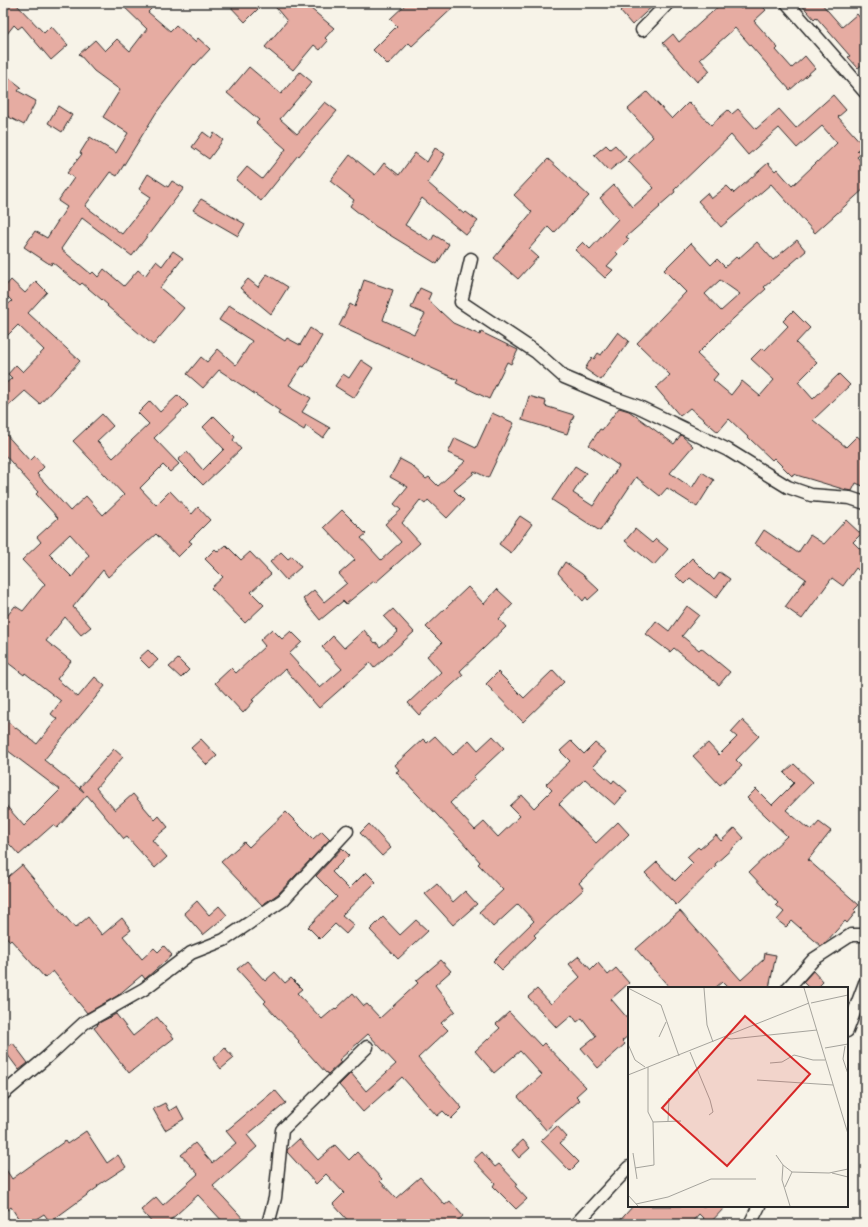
<svg xmlns="http://www.w3.org/2000/svg" width="868" height="1227" viewBox="0 0 868 1227" font-family="Pangolin,sans-serif">
<rect width="100%" height="100%" fill="#f7f3e8"/>
<filter id="ink" filterUnits="userSpaceOnUse"><feTurbulence type="fractalNoise" baseFrequency=".025" numOctaves="2"/><feDisplacementMap in="SourceGraphic" scale="8" xChannelSelector="R" yChannelSelector="G"/><feConvolveMatrix kernelMatrix="1 2 1 2 8 2 1 2 1" color-interpolation-filters="sRGB"/></filter>
<g filter="url(#ink)">
<g fill="#e6aca2" stroke="#2b2b2b" fill-rule="evenodd">
<path d="M3,3H15L44,33L51,26L68,45L51,60L22,26L18,29L14,25L3,39Z"/>
<path d="M120,3H157L148,12L170,31L176,25L195,42L198,38L210,49L195,65L194,64L156,113L117,176L110,172L85,206L122,234L151,197L139,189L148,174L168,187L172,181L184,188L132,256L82,218L61,249L91,274L93,272L98,277L104,269L124,286L138,270L145,276L156,261L162,266L173,251L183,258L160,288L184,308L153,345L107,306L108,305L82,283L80,285L52,262L51,265L24,247L35,231L47,238L67,207L58,201L74,178L67,173L82,154L80,153L90,137L116,153L128,133L103,117L120,90L94,71L79,54L95,40L105,51L117,39L130,51L147,29Z"/>
<path d="M227,3H264L245,22Z"/>
<path d="M272,3H304L334,28L325,38L328,41L320,50L314,45L293,70L265,47L287,21Z"/>
<path d="M407,3H458L412,46L409,43L388,65L373,50L397,26L390,19Z"/>
<path d="M628,3H656L632,25L620,11Z"/>
<path d="M722,3H735L741,9L747,3H759L766,10L754,21L778,48L776,50L792,68L805,56L815,68L790,90L735,28L700,59L710,71L697,82L663,43L673,34L679,42Z"/>
<path d="M800,3H821L842,27L857,14L865,24V62L858,68L848,57L850,56L816,17L814,19Z"/>
<path d="M249,67L281,94L300,72L312,82L280,119L297,134L325,102L337,111L299,156L298,155L261,201L236,180L247,167L262,179L286,149L256,123L259,120L227,93Z"/>
<path d="M3,73L21,87L18,91L36,101L24,125L3,114Z"/>
<path d="M647,92L672,119L689,102L711,125L728,110L732,114L738,109L756,129L779,109L796,128L833,95L846,110L838,117L863,145L857,150L861,154L857,157L865,166V188L815,233L771,184L721,227L698,201L707,193L711,199L727,186L734,193L768,163L775,171L777,169L792,186L837,143L822,126L797,148L779,128L748,155L731,135L674,190L675,192L659,206L660,207L626,237L629,239L616,252L618,254L607,266L613,270L605,278L575,250L583,242L590,249L618,219L600,198L614,185L633,207L654,188L628,161L653,137L628,109Z"/>
<path d="M58,106L72,115L62,132L48,123Z"/>
<path d="M203,132L211,138L214,133L223,140L209,159L192,147Z"/>
<path d="M606,145L610,149L615,145L626,157L609,171L594,155Z"/>
<path d="M435,148L445,154L428,183L464,214L466,212L478,221L466,235L422,198L405,225L431,241L434,235L449,244L437,264L375,226L350,206L354,200L330,181L350,155L375,175L384,163L399,175L415,153L427,162Z"/>
<path d="M548,159L589,196L554,233L548,227L529,249L538,257L518,279L494,258L532,212L514,195Z"/>
<path d="M201,199L245,224L238,236L193,210Z"/>
<path d="M797,240L806,251L764,287L766,289L723,328L697,354L718,374L713,380L731,395L742,381L760,396L774,380L751,359L762,348L765,350L788,326L783,321L793,311L810,328L796,343L817,363L798,382L813,399L839,374L850,385L813,420L846,447L857,436L865,443V487L856,483L852,491L846,490L793,474L792,476L774,458L772,460L729,419L718,432L690,408L680,416L656,388L670,375L637,343L686,292L664,270L691,243L711,265L717,259L725,267L736,257L738,259L757,242L773,260ZM720,280L740,294L721,311L705,294Z"/>
<path d="M267,274L288,287L271,314L240,288L248,279L258,287Z"/>
<path d="M11,280L25,293L36,281L47,292L28,313L80,361L40,404L25,391L3,411V386L12,378L8,374L16,365L23,372L44,350L18,325L3,340V309L12,301L3,292V289Z"/>
<path d="M364,280L393,290L383,320L414,334L425,314L411,308L420,288L431,293L428,300L453,323L480,335L481,332L518,350L511,364L507,362L489,399L456,383L458,380L339,326L350,304L355,307Z"/>
<path d="M229,305L285,341L287,338L300,345L310,328L322,336L304,367L302,366L289,385L311,398L302,412L330,428L323,438L306,426L304,430L278,414L280,411L219,370L203,388L187,374L201,357L207,362L218,349L236,365L252,341L219,320Z"/>
<path d="M618,332L629,341L601,380L585,369L592,357L594,359L598,353L601,355Z"/>
<path d="M361,360L373,368L354,398L335,386L343,374L349,378Z"/>
<path d="M178,395L188,405L154,438L179,464L170,472L163,465L140,488L156,505L170,491L192,514L198,507L210,520L189,541L192,543L178,557L156,534L108,577L103,570L73,607L91,627L81,635L65,617L46,641L71,661L57,679L78,697L95,677L105,686L44,760L84,792L80,787L114,749L123,757L96,788L115,810L133,794L155,820L159,816L168,827L152,840L167,857L155,868L127,837L124,839L87,795L73,811L57,828L53,825L19,855L3,837V802L24,826L60,790L3,747V718L37,744L57,719L51,714L61,701L25,673L24,675L3,659V621L15,606L23,611L45,584L22,560L41,542L37,537L58,518L36,494L38,492L3,453V431L30,461L35,456L44,467L37,474L70,511L86,496L103,515L124,495L73,441L102,414L113,426L97,441L113,458L149,424L138,413L150,401L160,412ZM70,534L89,555L72,577L49,554Z"/>
<path d="M529,396L546,401L545,406L574,415L567,434L522,420Z"/>
<path d="M619,408L629,411L674,444L681,435L693,446L670,473L692,488L702,472L714,480L697,507L667,488L660,496L636,477L600,531L552,500L575,466L586,473L573,493L593,506L619,466L589,445L600,429L602,430Z"/>
<path d="M492,413L514,423L488,478L474,471L473,474L454,490L464,500L447,518L428,500L425,504L420,500L402,523L420,543L375,583L374,581L346,604L343,601L320,620L303,599L314,590L324,602L347,583L339,574L355,560L324,527L342,510L366,534L361,538L381,560L401,542L385,524L401,510L394,504L408,487L390,477L400,459L411,465L426,479L429,477L438,486L466,461L448,453L455,438L476,448Z"/>
<path d="M214,416L235,437L233,440L241,449L203,485L178,460L187,452L203,470L224,449L203,427Z"/>
<path d="M520,516L532,524L511,553L499,544Z"/>
<path d="M846,520L861,534L853,542L865,554V577L856,568L843,586L832,578L802,619L785,607L806,579L755,544L764,530L798,553L810,535L824,544Z"/>
<path d="M635,529L652,543L656,539L668,549L654,565L625,541Z"/>
<path d="M226,545L241,560L250,552L271,574L251,592L264,605L245,623L211,588L223,577L205,559L215,549L218,552Z"/>
<path d="M281,552L288,559L292,556L301,567L286,580L270,562Z"/>
<path d="M692,558L714,580L720,572L730,579L716,598L690,578L684,584L675,575Z"/>
<path d="M565,562L582,574L599,590L588,600L586,597L583,601L558,573Z"/>
<path d="M468,587L484,604L497,589L513,604L499,619L506,627L460,671L463,675L419,715L408,703L441,672L427,656L442,643L426,627Z"/>
<path d="M687,606L699,615L682,636L699,650L701,648L730,672L719,685L674,648L670,652L646,634L656,621L669,631Z"/>
<path d="M393,609L414,632L374,668L370,663L319,708L285,669L252,700L254,701L243,713L215,683L231,668L236,673L265,646L260,640L272,629L282,639L291,631L302,642L289,654L320,688L342,669L322,647L333,636L344,648L364,630L375,643L376,642L380,647L398,632L384,617Z"/>
<path d="M148,650L158,660L149,668L139,658Z"/>
<path d="M178,659L189,670L181,678L169,667Z"/>
<path d="M553,670L564,682L523,722L486,684L498,672L524,698Z"/>
<path d="M742,720L759,736L736,760L742,766L720,785L693,756L708,743L719,755L737,737L731,732Z"/>
<path d="M435,736L453,755L469,740L478,750L493,736L504,748L473,777L475,779L450,803L475,830L484,822L498,837L520,816L510,806L522,795L534,808L552,790L546,784L570,761L560,751L571,741L584,754L595,743L606,752L593,766L612,783L614,780L627,791L615,805L585,779L559,804L596,843L618,822L629,834L579,883L584,889L534,935L536,937L502,970L493,961L534,921L518,904L493,927L479,912L503,890L478,864L480,862L460,839L396,772L399,770L395,765L423,739L427,743Z"/>
<path d="M201,739L217,756L207,765L191,748Z"/>
<path d="M794,764L813,782L786,810L807,828L808,827L812,830L819,822L831,831L808,860L859,905L854,910L856,912L847,923L845,921L826,942L821,946L792,921L786,927L777,920L784,912L776,905L778,903L749,872L787,836L747,798L756,789L772,805L794,783L784,773Z"/>
<path d="M286,812L313,839L322,831L330,839L278,894L262,905L221,862L244,842L249,847Z"/>
<path d="M369,824L391,848L382,856L360,833Z"/>
<path d="M735,828L744,838L715,864L716,866L676,905L645,873L657,862L675,881L693,863L687,857L698,847L700,849L716,835L721,841Z"/>
<path d="M342,848L349,855L332,872L349,889L366,872L376,882L342,915L354,925L346,934L335,924L320,939L308,927L337,897L316,876Z"/>
<path d="M22,865L75,928L88,917L102,935L122,918L131,930L123,936L142,959L154,948L158,952L164,946L172,955L145,979L142,975L117,996L87,1013L53,971L45,978L11,940L10,941L3,933V881Z"/>
<path d="M437,884L453,902L465,891L477,904L453,925L425,894Z"/>
<path d="M197,901L209,915L219,906L227,915L203,935L184,913Z"/>
<path d="M680,911L741,980L764,959L765,953L776,955L769,988H728L722,982L715,988H670L636,949Z"/>
<path d="M383,917L400,935L416,920L428,931L398,959L370,930Z"/>
<path d="M579,956L591,970L598,963L608,975L616,968L629,983L611,999L629,1020V1035L622,1041L625,1044L598,1068L581,1048L596,1036L582,1018L577,1022L572,1015L557,1028L528,997L537,989L551,1004L580,977L569,964Z"/>
<path d="M441,960L451,971L435,985L455,1011L441,1023L448,1030L418,1058L462,1108L451,1119L443,1111L437,1116L402,1077L363,1112L339,1085L351,1073L366,1091L396,1064L368,1034L339,1060L341,1062L328,1074L327,1072L326,1073L298,1042L299,1041L264,1003L266,1001L237,969L247,961L265,981L275,972L285,983L291,978L302,989L297,993L322,1019L335,1008L336,1009L353,993L364,1006L367,1004L380,1018L418,983L416,981Z"/>
<path d="M813,971L823,982L817,988H809L803,982Z"/>
<path d="M509,1012L541,1046L544,1043L586,1087L576,1096L580,1100L546,1130L518,1097L542,1075L520,1051L494,1073L475,1051L500,1028L496,1024Z"/>
<path d="M116,1014L133,1036L157,1017L174,1038L129,1073L94,1028L98,1025L97,1024Z"/>
<path d="M13,1043L28,1063L19,1070L4,1050Z"/>
<path d="M225,1048L234,1058L221,1069L213,1059Z"/>
<path d="M275,1090L286,1103L247,1135L257,1147L213,1186L248,1224H225L198,1195L166,1224H153L141,1210L156,1197L163,1205L198,1174L181,1155L195,1143L212,1163L236,1143L226,1131Z"/>
<path d="M165,1103L169,1111L177,1106L184,1119L165,1130L153,1109Z"/>
<path d="M557,1126L567,1137L560,1143L579,1162L570,1171L541,1141Z"/>
<path d="M86,1131L107,1163L118,1155L126,1167L97,1186L98,1187L50,1222L44,1214L28,1224H22L11,1207L3,1213V1165L12,1179L65,1141L67,1144Z"/>
<path d="M299,1139L318,1160L335,1145L349,1160L357,1152L382,1179L380,1181L396,1198L420,1177L445,1205L450,1201L463,1216L454,1224H351L333,1204L344,1193L326,1174L316,1184L287,1152V1150Z"/>
<path d="M523,1140L530,1148L519,1158L512,1150Z"/>
<path d="M482,1152L495,1167L499,1164L518,1184L515,1186L527,1199L516,1209L493,1186L495,1183L473,1160Z"/>
<path d="M633,1206H726L709,1224L699,1214L690,1224H617Z"/>
</g>
<g fill="none" stroke-linecap="round" stroke-linejoin="round">
<defs>
<g id="minor">
<path d="M787,3L865,92"/>
<path d="M642,30L668,3"/>
<path d="M471,259L461,302L536,352L564,377L614,398L637,406L728,450L788,487L811,495L850,498L865,503"/>
<path d="M788,988L814,959L851,935H865"/>
<path d="M847,1031L865,983"/>
<path d="M3,1094L47,1057L84,1023L144,989L191,953L224,940L283,900L347,831"/>
<path d="M268,1224L275,1198L282,1130L367,1047"/>
<path d="M576,1224L629,1167"/>
<path d="M750,1224L759,1206"/>
</g>
</defs>
<use href="#minor" stroke="#2b2b2b" stroke-width="15"/>
<use href="#minor" stroke="#f7f3e8" stroke-width="12"/>
</g>
</g>
<g transform="translate(628 987)">
<rect width="220" height="220" fill="#f7f3e8"/>
<path fill="none" stroke="#a5a39c" stroke-width="1" d="M0,1L33,18L51,69M76,1L79,38L85,55M176,1L220,147M183,16L220,8M31,50L38,35M96,50L103,52L189,43M0,57L7,73L17,80M217,59L215,72L220,87M197,61L220,57M62,65L82,113L85,125L81,128M142,76L154,75L166,68L185,73H197M0,88L181,16M129,93L205,98M40,134L41,111M25,135L53,134M5,166L9,192M148,168L155,178L164,185L201,186L220,182M155,178L154,193L162,219M7,181L26,178L25,135L20,125V80M204,186L220,190M157,200L164,185M0,208L10,219M8,217L40,210L83,192H128"/>
<path fill="#d62828" fill-opacity="0.15" stroke="#d62828" stroke-width="2" d="M117,29L182,87L99,179L34,121Z"/>
<rect width="220" height="220" fill="none" stroke="#2b2b2b" stroke-width="2"/>
</g>
<rect width="868" height="1227" fill="none" stroke="#f7f3e8" stroke-width="16"/>
<rect x="8" y="8" width="852" height="1211" fill="none" stroke="#2b2b2b" stroke-width="1.5" filter="url(#ink)"/>
</svg>
